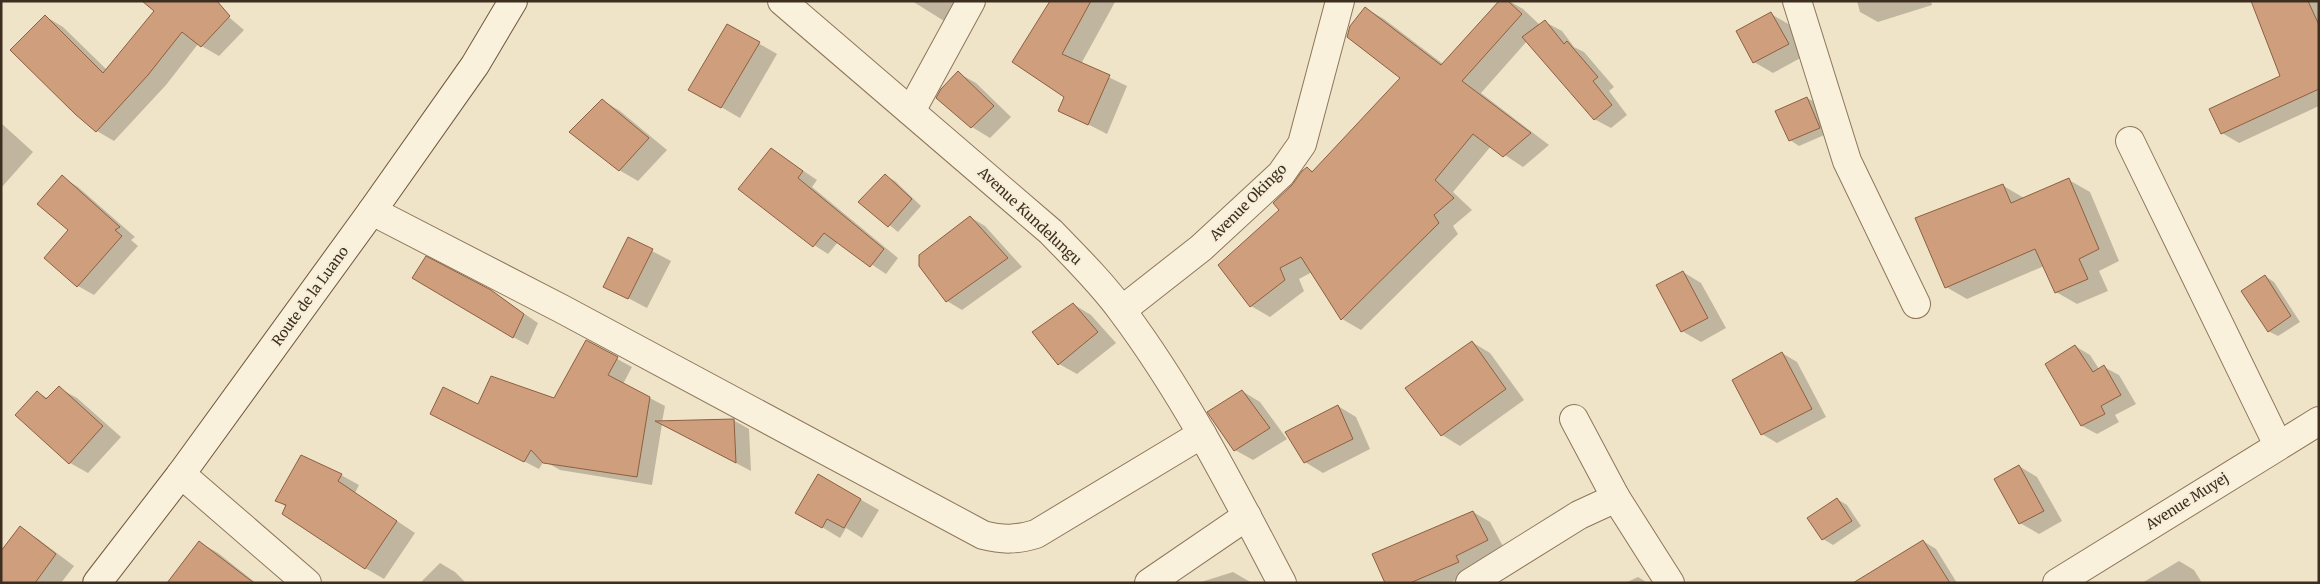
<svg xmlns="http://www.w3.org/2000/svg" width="2320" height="584" viewBox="0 0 2320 584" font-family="Merriweather,serif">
<rect width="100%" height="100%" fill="#f0e4c8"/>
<g fill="#0003">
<path d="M210,1L244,30L219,56L198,44L166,85L114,141L97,131L45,16L63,27L107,70Z"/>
<path d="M912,1H974L957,29Z"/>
<path d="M1052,1L1115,2L1081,64L1127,86L1107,134L1060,110L1066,97Z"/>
<path d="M1501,1H1509L1523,9L1540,25L1545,22L1562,31L1574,47L1584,52L1614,87L1609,91L1627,115L1611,128L1594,119L1527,41L1481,93L1549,145L1523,167L1491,146L1453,192L1472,210L1453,226L1458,234L1361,330L1342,319L1312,272L1299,279L1304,291L1270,317L1251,306L1281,210L1293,186L1308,168L1314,172L1402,78L1365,8L1384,19L1443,64Z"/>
<path d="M1857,1H1931L1932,5L1878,22L1860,12Z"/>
<path d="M2253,1H2319V106L2239,143L2222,133L2281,77Z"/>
<path d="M1771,14L1790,25L1806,55L1773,73L1754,62Z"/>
<path d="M727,25L777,54L740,118L690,89Z"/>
<path d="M958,73L976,83L1011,117L990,138L972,127L938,97Z"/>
<path d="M1807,98L1817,103L1829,133L1799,146L1790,140Z"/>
<path d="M602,100L620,111L667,150L638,181L619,170Z"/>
<path d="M1,123L33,152L1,188Z"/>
<path d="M771,149L817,180L812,187L898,258L886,274L838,242L828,254L814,245Z"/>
<path d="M886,176L895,181L921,206L898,232L860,201Z"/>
<path d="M62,177L78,187L135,237L131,240L138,246L94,295L78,286Z"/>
<path d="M2069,180L2090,192L2119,261L2099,271L2108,291L2077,304L2056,292L2044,266L1967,299L1946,287L2002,185L2024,198Z"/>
<path d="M970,217L985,226L1022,267L962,310L947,301Z"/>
<path d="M629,239L671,261L647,308L605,286Z"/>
<path d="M1683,272L1701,283L1726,328L1701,342L1682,331Z"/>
<path d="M2265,276L2274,282L2300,322L2278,336L2268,331Z"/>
<path d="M491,291L538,323L528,345L513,337Z"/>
<path d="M1073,304L1091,315L1116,343L1077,374L1059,364Z"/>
<path d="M586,342L632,367L623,384L665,406L662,422L733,420L749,429L751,471L662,424L652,485L560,470L544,461L539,469L446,422L479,406L555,399Z"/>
<path d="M1472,342L1490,353L1524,400L1460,446L1442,435Z"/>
<path d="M2075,346L2090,355L2099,369L2104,367L2119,375L2136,404L2115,415L2119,422L2097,434L2082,426Z"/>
<path d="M1782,353L1797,362L1826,417L1777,443L1762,434L1734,381Z"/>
<path d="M59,388L77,398L121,437L88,473L70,463L37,392L49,399Z"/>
<path d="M1242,391L1260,402L1287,439L1253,460L1235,450Z"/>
<path d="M1338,406L1356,417L1370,449L1323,473L1305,462Z"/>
<path d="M2019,466L2037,477L2062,521L2039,534L2020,523Z"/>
<path d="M341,475L359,485L355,493L415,533L384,579L365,568L277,500Z"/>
<path d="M819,476L879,510L862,538L846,528L840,538L797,512Z"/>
<path d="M1837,499L1847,505L1861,526L1833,545L1823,539Z"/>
<path d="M1473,512L1490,522L1505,550L1475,572L1449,583H1386Z"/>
<path d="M20,528L38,539L74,566L61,583H1Z"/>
<path d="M1923,541L1936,549L1957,583H1855Z"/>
<path d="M199,542L218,553L256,583H168Z"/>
<path d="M2179,561L2194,570L2202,583H2142Z"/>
<path d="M440,563L455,572L466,583H420Z"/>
<path d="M1233,572L1252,583H1198Z"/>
<path d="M1638,577L1648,583H1625Z"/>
</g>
<g fill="#cf9f7d" stroke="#8d5f41">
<path d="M142,1H217L230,16L201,47L182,32L148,75L96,132L75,114L10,50L45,15L103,73L154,11Z"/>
<path d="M1050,1H1091L1062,54L1110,75L1088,125L1058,111L1064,97L1012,62Z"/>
<path d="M1499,1H1508L1522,14L1462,81L1531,133L1503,157L1473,134L1435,180L1454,198L1434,215L1439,223L1341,320L1301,257L1280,268L1285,280L1250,307L1218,265L1279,210L1273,203L1292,185L1302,171L1307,167L1312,172L1400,78L1347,37L1350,26L1365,7L1441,65Z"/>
<path d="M2251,1H2308L2319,25V89L2221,134L2209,109L2280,76Z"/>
<path d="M1771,12L1789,44L1753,63L1736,31Z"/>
<path d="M1545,20L1564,44L1567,41L1598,77L1593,81L1612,105L1594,120L1522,37Z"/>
<path d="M727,24L760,42L721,108L688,90Z"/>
<path d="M958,71L994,106L971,128L936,98L941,89Z"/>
<path d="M1807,97L1820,128L1789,141L1775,111Z"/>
<path d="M602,99L649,138L619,171L569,132Z"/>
<path d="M771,148L803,171L798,178L884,249L870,267L824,233L813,247L738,189Z"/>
<path d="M885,174L912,199L888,227L858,202Z"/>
<path d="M62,175L120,227L115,230L122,236L77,287L44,258L68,230L37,204Z"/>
<path d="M2069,178L2099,249L2079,259L2088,279L2055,293L2035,249L1945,288L1915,218L2003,184L2011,203Z"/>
<path d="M970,216L1008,258L946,302L919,266V255Z"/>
<path d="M628,237L653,249L628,299L603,287Z"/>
<path d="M426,256L491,290L524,314L513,338L412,278Z"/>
<path d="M1683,271L1708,318L1681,332L1656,285Z"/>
<path d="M2265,275L2291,316L2268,332L2241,291Z"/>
<path d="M1073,303L1098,332L1058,365L1032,332Z"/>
<path d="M586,340L618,357L608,375L650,397L637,477L543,463L531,450L524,462L430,414L443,387L478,404L491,376L554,398Z"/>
<path d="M1472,341L1506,389L1441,436L1405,388Z"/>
<path d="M2075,345L2093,372L2104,365L2121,395L2101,406L2105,414L2081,426L2045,364Z"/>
<path d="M1782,352L1812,409L1761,435L1732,380Z"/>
<path d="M59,386L103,426L69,464L15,415L37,391L46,399Z"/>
<path d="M1242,390L1270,428L1234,451L1207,412Z"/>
<path d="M1338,405L1353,439L1304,463L1285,432Z"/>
<path d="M734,419L736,463L655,421Z"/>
<path d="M301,455L342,474L338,481L397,521L365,569L282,514L286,505L275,501Z"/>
<path d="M2019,465L2044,511L2019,524L1994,479Z"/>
<path d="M818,474L861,499L844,528L827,519L822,528L795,513Z"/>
<path d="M1837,498L1852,521L1822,540L1807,518Z"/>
<path d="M1473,511L1488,540L1456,556L1459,562L1410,583H1385L1372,554Z"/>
<path d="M20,526L56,554L35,583H1V551Z"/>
<path d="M1923,540L1950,583H1853Z"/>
<path d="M199,541L254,583H167Z"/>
</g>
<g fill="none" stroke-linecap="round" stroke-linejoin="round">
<defs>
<g id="street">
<path d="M782,1L1051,232C1075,257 1101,282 1122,311C1185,395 1233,490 1282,583"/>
<path d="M1797,1L1847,161L1916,304"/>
<path d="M911,111L971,1"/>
<path d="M2130,141L2278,445"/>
<path d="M372,211L562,309L983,535C1003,540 1016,540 1036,534L1202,434"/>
<path d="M1122,310L1201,248L1281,174L1302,144L1340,1"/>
<path d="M1574,419L1616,498L1670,583"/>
<path d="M181,474L307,583"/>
<path d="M1149,583L1247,516"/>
<path d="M1470,583L1579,515L1616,498"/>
<path d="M2057,583L2319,421"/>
</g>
<path id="secondary" d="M97,583L181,474L372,211L475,65L513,1"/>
</defs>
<use href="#street" stroke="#8d765c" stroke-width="30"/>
<use href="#secondary" stroke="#6f573f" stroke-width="30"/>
<use href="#street" stroke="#faf1dc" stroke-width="28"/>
<use href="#secondary" stroke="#faf1dc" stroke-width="28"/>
</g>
<g text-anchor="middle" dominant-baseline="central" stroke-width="4.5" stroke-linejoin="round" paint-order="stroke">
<g font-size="14" fill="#3d2e20" stroke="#f7eed8">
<text transform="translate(1248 202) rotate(-45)">Avenue Okingo</text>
<text transform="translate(1030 216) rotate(43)">Avenue Kundelungu</text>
<text transform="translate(310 296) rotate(-54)">Route de la Luano</text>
<text transform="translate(2187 501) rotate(-32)">Avenue Muyej</text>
</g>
</g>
<rect width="2320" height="584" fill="none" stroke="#3d2e20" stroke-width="5"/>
</svg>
